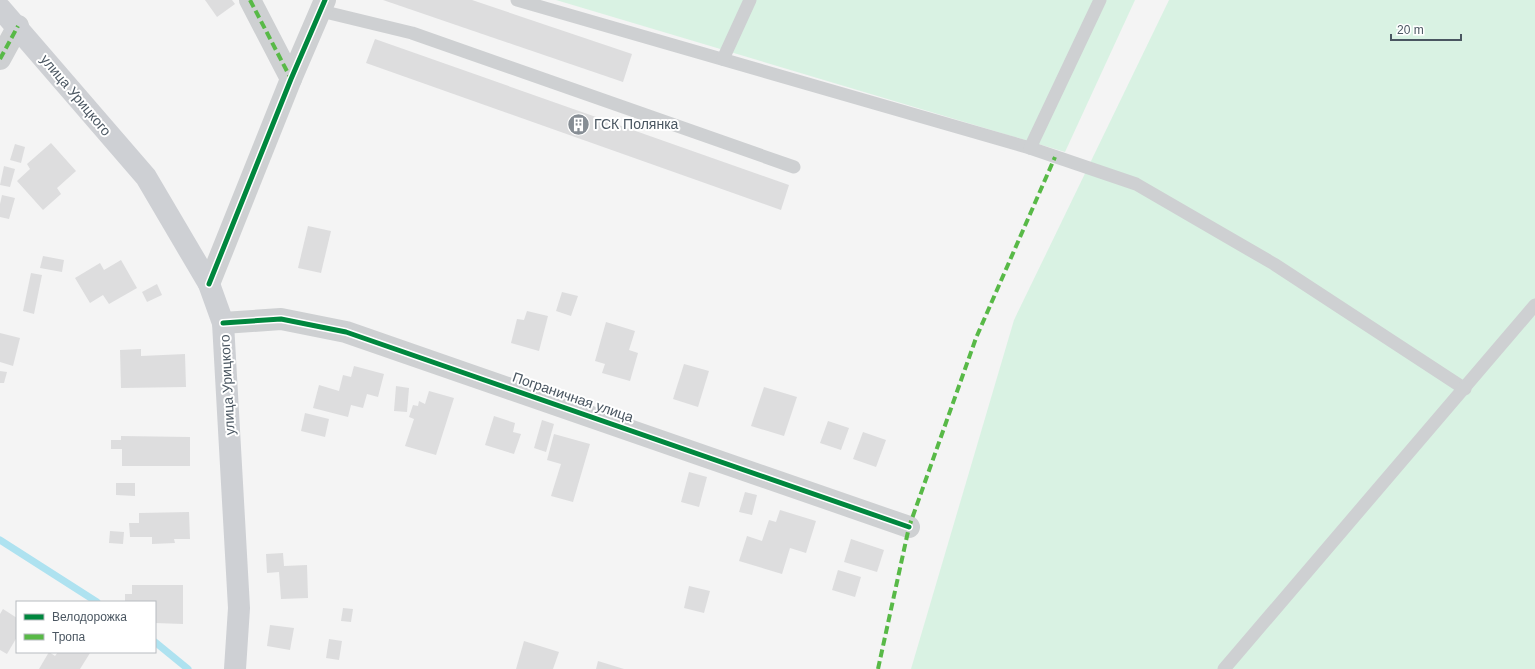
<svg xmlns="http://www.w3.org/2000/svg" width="1535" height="669" viewBox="0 0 1535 669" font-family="Arial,sans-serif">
<rect width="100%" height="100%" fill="#f4f4f4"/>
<g fill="#d9f2e3">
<path d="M556,0H1135L1065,152Z"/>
<path d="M1169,0H1535V669H911L1014,320Z"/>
</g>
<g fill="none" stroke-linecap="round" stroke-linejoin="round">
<g stroke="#aee2f0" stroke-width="7">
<path d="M0,540L97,602"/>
<path d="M155,642L188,669"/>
</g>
</g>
<g fill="#ddddde">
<path d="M205,0H232L235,4L217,17Z"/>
<path d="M383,0H472L632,54L623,82Z"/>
<path d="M375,39L789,185L781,210L366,63Z"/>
<path d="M51,143L76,171L57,188L61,194L43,210L17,181L30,169L27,164Z"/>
<path d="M15,144L25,147L21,163L10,160Z"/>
<path d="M4,166L15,169L10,187L0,185Z"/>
<path d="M2,195L15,198L9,219L0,217V204Z"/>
<path d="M308,226L331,231L321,273L298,268Z"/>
<path d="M43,256L64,260L62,272L40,268Z"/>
<path d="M121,260L137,288L109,304L103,295L90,303L75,278L100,263L104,270Z"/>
<path d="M31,273L42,275L34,314L23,311Z"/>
<path d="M157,284L162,295L147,302L142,292Z"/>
<path d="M562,292L578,296L571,316L556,311Z"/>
<path d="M527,311L548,316L539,351L511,343L517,319L524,320Z"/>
<path d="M606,322L635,331L629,350L638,353L630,381L602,373L605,364L595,361Z"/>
<path d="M0,333L20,338L13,366L0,362Z"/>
<path d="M141,349V356L185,354L186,387L121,388L120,350Z"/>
<path d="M684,364L709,371L698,407L673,399Z"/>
<path d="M354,366L384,374L378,397L367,394L363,408L351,405L348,417L313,408L319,385L339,391L343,375L351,377Z"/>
<path d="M0,371L7,372L4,383H0Z"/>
<path d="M396,386L409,388L407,412L394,411Z"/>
<path d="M764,387L797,397L784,436L751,426Z"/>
<path d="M429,391L454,398L436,455L405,446L414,419L409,417L413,405L418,406L419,401L425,404Z"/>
<path d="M305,413L329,419L325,437L301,431Z"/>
<path d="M494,416L515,423L513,432L521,434L514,454L485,445Z"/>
<path d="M542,420L554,424L546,452L534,448Z"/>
<path d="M828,421L849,428L841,450L820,443Z"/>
<path d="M863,432L886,440L876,467L853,459Z"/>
<path d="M554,434L590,444L573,502L551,496L561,464L547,460Z"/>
<path d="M121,436L190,437V466H122V449H111V440H121Z"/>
<path d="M689,472L707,477L699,507L681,502Z"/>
<path d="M116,483H135V496L116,495Z"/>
<path d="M745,492L757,495L752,515L739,512Z"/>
<path d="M780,510L816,521L806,553L790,548L782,574L739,561L747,536L762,541L769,520L776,522Z"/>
<path d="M189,512L190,539H174L175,543L152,544V537H130L129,523H139V513Z"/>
<path d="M110,531L124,532L123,544L109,543Z"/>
<path d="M851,539L884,550L877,572L844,562Z"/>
<path d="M283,553L284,566L307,565L308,598L281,599L279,572L267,573L266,554Z"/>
<path d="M838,570L861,577L855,597L832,590Z"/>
<path d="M132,585H183V624L155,623V602H125V594H132Z"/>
<path d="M689,586L710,591L704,613L684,608Z"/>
<path d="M343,608L353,609L351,622L341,621Z"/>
<path d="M3,609L17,618V637L7,654L0,650V614Z"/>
<path d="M270,625L294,628L290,650L267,646Z"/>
<path d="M329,639L342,641L339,660L326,658Z"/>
<path d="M524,641L559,652L553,669H516Z"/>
<path d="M49,652L55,656L58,652L90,653L80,669H39Z"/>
<path d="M598,661L624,669H596Z"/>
</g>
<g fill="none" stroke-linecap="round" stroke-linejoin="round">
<g stroke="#ced0d2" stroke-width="13">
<path d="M517,0L1030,148L1136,184L1274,264L1465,389"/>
<path d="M321,11L412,33L794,167"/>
<path d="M723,59L750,0"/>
<path d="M1030,148L1100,0"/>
<path d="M1224,669L1535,305"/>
</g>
<g stroke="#ced0d2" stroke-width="22">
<path d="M250,0L291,79"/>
<path d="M0,59L18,26"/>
<path d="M209,284L291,79L325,0"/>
<path d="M223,323L281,319L346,332L909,527"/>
</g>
<path stroke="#ced0d4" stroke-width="22" d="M0,8L146,177L209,284L223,323L239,608L235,669"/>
<g stroke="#58b947" stroke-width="4" stroke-dasharray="8 4" stroke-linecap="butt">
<path d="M250,0L291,79"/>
<path d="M0,59L18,26"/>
<path d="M878,669L909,527L976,338L1055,157"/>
</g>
<defs>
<g id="cycleway">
<path d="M209,284L291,79L325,0"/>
<path d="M223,323L281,319L346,332L909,527"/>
</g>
</defs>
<use href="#cycleway" stroke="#fff" stroke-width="8"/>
<use href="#cycleway" stroke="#00873e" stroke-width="5"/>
</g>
<defs>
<symbol id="building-disc" viewBox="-11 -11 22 22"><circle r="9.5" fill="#868d94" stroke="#fff"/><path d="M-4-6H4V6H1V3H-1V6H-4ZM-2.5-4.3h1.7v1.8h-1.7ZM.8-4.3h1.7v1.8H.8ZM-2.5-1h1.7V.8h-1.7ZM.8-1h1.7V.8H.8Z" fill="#fff"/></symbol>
</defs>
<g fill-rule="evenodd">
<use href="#building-disc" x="566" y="112" width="25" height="25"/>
</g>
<g text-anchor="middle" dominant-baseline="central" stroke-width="4" stroke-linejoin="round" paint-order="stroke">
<g font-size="14" fill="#4a5661" stroke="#fff">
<text transform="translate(76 95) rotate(50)">улица Урицкого</text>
<text transform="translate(227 385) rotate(-93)">улица Урицкого</text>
<text transform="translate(573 397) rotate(19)">Пограничная улица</text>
</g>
<g font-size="14" fill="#4a5661" stroke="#fff" text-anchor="start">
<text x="594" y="124">ГСК Полянка</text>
</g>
</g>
<rect x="16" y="601" width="140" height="52" fill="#ffffff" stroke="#b7bbc0"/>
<rect x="24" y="614" width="20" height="6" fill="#00873e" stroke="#b7bbc0"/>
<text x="52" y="621" font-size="12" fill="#4a5661">Велодорожка</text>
<rect x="24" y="634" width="20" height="6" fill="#58b947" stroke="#b7bbc0"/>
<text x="52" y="641" font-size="12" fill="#4a5661">Тропа</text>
<path d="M1391 34v6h70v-6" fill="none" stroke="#4a5661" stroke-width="2"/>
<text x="1397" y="34" font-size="12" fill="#4a5661" stroke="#ffffff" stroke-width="3" paint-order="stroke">20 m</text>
</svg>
